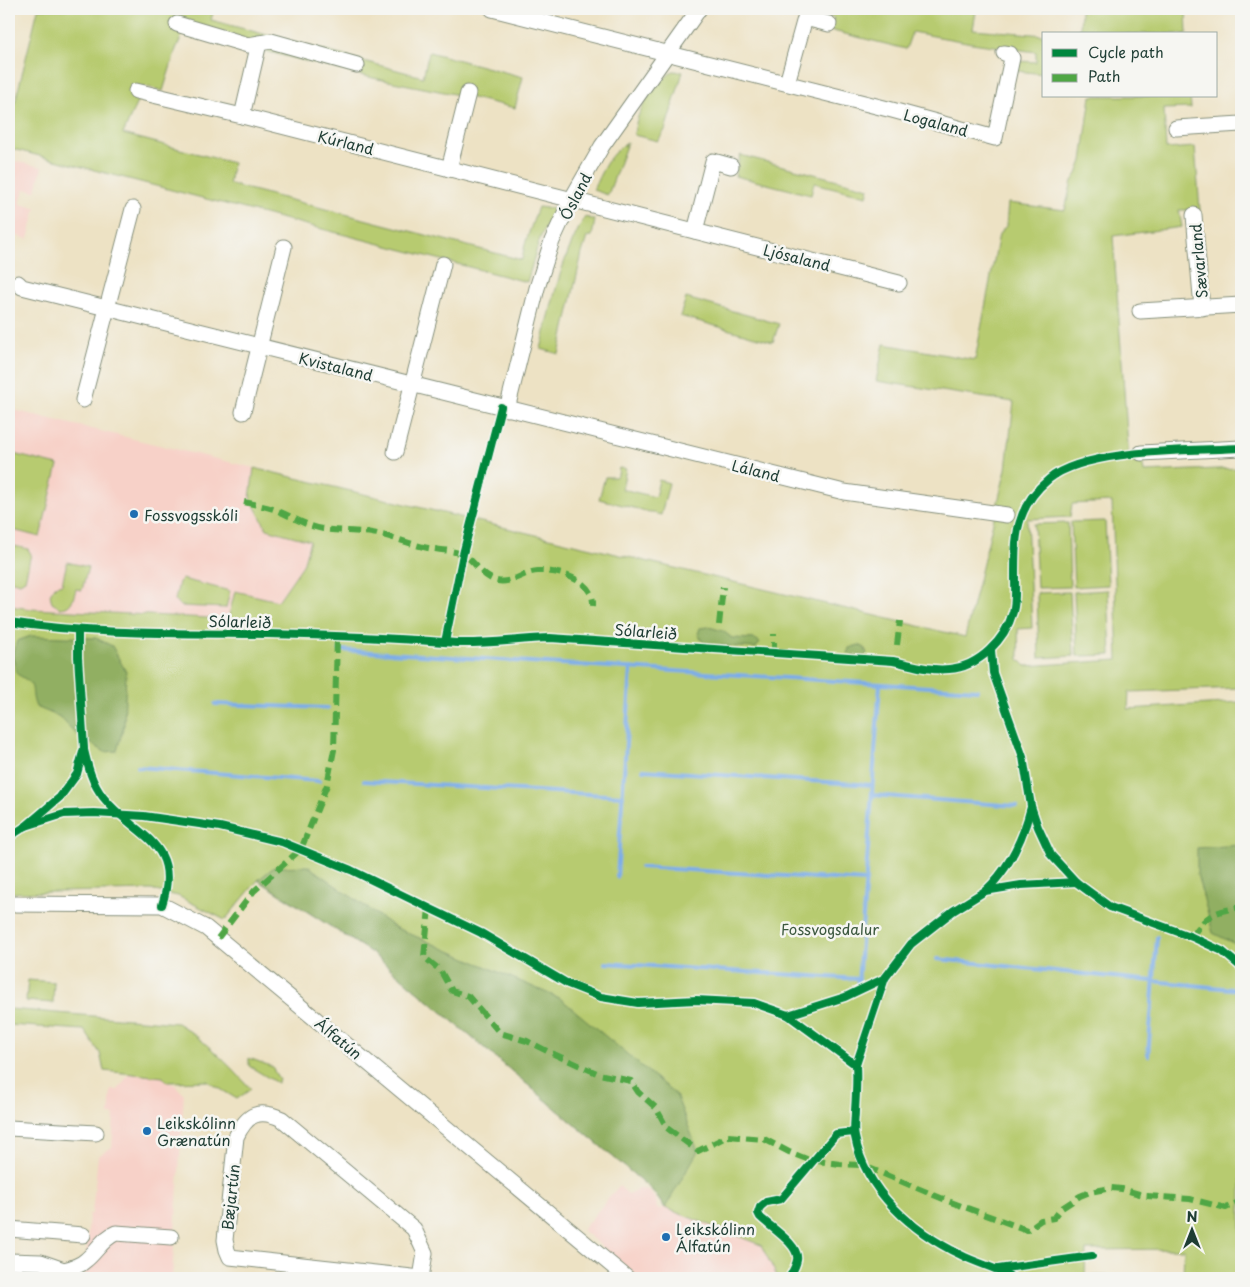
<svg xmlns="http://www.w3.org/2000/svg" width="1250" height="1287" viewBox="0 0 1250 1287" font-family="'Playpen Sans',sans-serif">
<rect width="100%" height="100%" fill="#f6f6f2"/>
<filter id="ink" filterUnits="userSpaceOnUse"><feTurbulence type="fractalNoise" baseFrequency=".02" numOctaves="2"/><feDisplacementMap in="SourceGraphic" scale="10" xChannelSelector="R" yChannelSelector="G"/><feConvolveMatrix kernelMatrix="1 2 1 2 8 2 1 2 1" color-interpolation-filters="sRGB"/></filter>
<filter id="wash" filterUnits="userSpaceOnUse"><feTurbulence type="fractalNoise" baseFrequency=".0096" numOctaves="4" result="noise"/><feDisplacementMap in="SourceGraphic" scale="20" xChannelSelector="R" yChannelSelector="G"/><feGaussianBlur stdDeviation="1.12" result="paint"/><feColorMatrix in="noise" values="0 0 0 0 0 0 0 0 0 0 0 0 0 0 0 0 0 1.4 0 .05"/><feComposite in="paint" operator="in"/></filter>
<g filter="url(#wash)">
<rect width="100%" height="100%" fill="#ede2c4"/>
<g fill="#f7d1c8">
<path d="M9,160L42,167L36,191L24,189L20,204L36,208L28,239L9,234Z"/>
<path d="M9,409L254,468L250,498L267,529L310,541L303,565L278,601L228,619L32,609L9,606Z"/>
<path d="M129,1074L163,1077L167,1082L175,1085L184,1094L172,1278H85L89,1214H92L98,1156L112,1147L114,1115H109L111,1090H118Z"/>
<path d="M619,1186L628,1194L638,1189L648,1190L656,1200L657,1209L665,1208L761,1245L778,1278H640L582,1230Z"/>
</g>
<g fill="#b7cb6f" stroke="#6b8452" fill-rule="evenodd">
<path d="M38,9H214L211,20L423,77L429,52L523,77L515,108L464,96L373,78L184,31L176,49L163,91L144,86L123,134L233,163L229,184L522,260L525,244L538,207L554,209L540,238L527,282L9,148V102L15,103Z"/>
<path d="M828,9H961L976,12L973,29L1044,35V74L1017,71V61L1036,62V52L972,43L912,32L906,49L829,30L834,18L826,16Z"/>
<path d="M1081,9H1186L1187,34H1080Z"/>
<path d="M673,71L683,72L665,130L658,141L634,135C636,109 653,87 673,71Z"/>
<path d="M1091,96H1190L1191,108L1164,109L1166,149L1195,147L1200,210H1179L1182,227L1113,236L1129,460L1142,459L1144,472L1241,468V688L1129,692L1128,709L1241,702V1278H1183L1184,1249L1086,1250L1085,1276L1165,1275L1173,1278H778L761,1245L665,1208L651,1189L372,953L258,880L225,920L178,896L151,890L9,893V606L32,609L228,619L235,591L278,601L303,565L310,541L267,529L250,498L254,468L965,637L1006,469L1014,402L876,381L884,344L975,360L999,234L1006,226L1008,203L1065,210L1072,181L1077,174L1082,161ZM1112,502L1118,660L1026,666L1019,659L1018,629L1032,628L1027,519L1070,517L1072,504Z"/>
<path d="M627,143L608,195L593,190C602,171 608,154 627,143Z"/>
<path d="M740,155L869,188L867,196L814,183L811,195L735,176Z"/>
<path d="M585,217L595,220L592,236L587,237L582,253L559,354L541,349C553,301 560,260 585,217Z"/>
<path d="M686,298L779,324L773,342L680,316Z"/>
<path d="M9,453L58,465L40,537L9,529Z"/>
<path d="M619,468L626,469L622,489L655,497L659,480L669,483L661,515L599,499L605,477H615L618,475Z"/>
<path d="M1105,521L1108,585L1074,587L1071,522Z"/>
<path d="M1068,523L1070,587L1037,588L1034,524Z"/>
<path d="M9,545L28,549L31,554L25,580L20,583L9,580Z"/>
<path d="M67,562L88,567L82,590L76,589C73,599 72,608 60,608L52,603L50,594L55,586L62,584Z"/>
<path d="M182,579L230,591L226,608L180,606L175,600L179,582Z"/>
<path d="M1108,590L1111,655L1077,656L1074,592Z"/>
<path d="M1070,592L1073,656L1039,658L1037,593Z"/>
<path d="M28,980L54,982L53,1003L26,1001Z"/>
<path d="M9,1009L177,1023C203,1038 230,1066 251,1089L237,1099L207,1081L167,1082L163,1077L104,1071L100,1053L84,1030L9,1025Z"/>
<path d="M249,1058L273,1067L274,1071L279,1079L277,1083L249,1066Z"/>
</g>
<g fill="#91af62" stroke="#58764b">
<path d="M709,627L723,631L732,638L755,639L760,642L756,648L708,645L702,641L698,634L700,628Z"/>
<path d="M31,636L96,638L112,646L126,672L124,725L117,751L105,752L77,735L60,717L36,707C28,688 40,687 17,674L12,655L17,641Z"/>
<path d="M859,645L865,648L867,654L864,657L853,656L848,653L849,648Z"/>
<path d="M1241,845V947L1213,933L1197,874V848Z"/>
<path d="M308,866L394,927L561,999L676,1095L698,1151L665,1208L651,1189L372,953L258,880L274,867Z"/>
</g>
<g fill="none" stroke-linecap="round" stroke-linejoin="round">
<g stroke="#7dade8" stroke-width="4">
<path d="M340,650L977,690"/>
<path d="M215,704L328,708"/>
<path d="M138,767L319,781"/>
<path d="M643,770L872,785"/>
<path d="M364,781L623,796"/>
<path d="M872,795L1017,806"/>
<path d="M640,867L866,881"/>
<path d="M617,877L631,668"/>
<path d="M937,959L1241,990"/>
<path d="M605,963L859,979"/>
<path d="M858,984L880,684"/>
<path d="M1148,1056L1157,937"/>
</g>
</g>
</g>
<g filter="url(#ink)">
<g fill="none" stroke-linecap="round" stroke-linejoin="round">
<defs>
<g id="minor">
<path d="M492,9L892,110L995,138L1012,58L1010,54L1004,53"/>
<path d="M177,24L248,45L271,41L357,65"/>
<path d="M787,83L805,18L829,24"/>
<path d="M136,91L242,116L899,283"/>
<path d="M242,116L259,43"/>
<path d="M1176,128L1241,124"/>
<path d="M449,169L468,93"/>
<path d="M1194,215L1202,308"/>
<path d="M695,231L713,161L731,166"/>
<path d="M18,283L22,287L844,492L1007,515"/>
<path d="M1140,311L1241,305"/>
<path d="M83,400L133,209"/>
<path d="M507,409L537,288L552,241L571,200L602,146L699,9"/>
<path d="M243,412L284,247"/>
<path d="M395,452L443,264"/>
<path d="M1141,453L1241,448"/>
<path d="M9,904L162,905L206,928L627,1278"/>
<path d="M9,1128L96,1133"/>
<path d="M9,1229L83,1235"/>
<path d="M9,1261L41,1262L64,1270"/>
<path d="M64,1270C72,1268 80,1266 86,1260C97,1251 103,1238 116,1233L171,1237"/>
<path d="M421,1278L425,1253L414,1229L282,1119C259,1108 247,1114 236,1137L225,1240L227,1250L230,1257L421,1278"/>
</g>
</defs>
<use href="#minor" stroke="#86907c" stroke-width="17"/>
<use href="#minor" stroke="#fff" stroke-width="15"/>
<g stroke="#4fa644" stroke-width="6" stroke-dasharray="12 6" stroke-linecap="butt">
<path d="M244,502C253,504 264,506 273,509C290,515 305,526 323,529C339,531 356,531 372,533C392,536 409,544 428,548C438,550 451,550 462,554C473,558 480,575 494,580C510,586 522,572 538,571C558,570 595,580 593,606"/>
<path d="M719,625L723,587"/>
<path d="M897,645L900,621"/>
<path d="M774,654V634"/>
<path d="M429,908L424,957L440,970L452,991L468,996L500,1033L527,1041L547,1051L599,1074L631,1081L638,1092L656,1108L667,1128L698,1151L728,1136L764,1139L789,1152L809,1160L840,1164L862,1165L948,1201L1027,1230L1041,1220L1054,1218L1062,1208L1080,1196L1090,1192L1111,1188L1122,1189L1146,1196L1190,1199L1226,1208L1241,1201"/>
<path d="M1192,937C1207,913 1215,912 1241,907"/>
<path d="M218,938L254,891L301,849L327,785L334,750L337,637"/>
</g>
<defs>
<g id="cycleway">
<path d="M9,622C94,635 181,633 267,634C330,635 394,638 457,643C488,644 519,639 550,638L893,661C912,665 930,671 949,669C979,667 1005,640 1013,612C1016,601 1015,589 1015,578C1015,537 1015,507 1049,479C1086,448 1193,451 1241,448"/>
<path d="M445,642L463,554L501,407"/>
<path d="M991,650L993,673L1023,757L1031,806L1038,827L1051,855L1076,882L1110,907L1192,937L1222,951L1241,967"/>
<path d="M84,750C88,767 92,783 103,797C133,836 183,841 162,905"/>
<path d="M26,826L64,814L94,813L144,816L220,827L282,842L351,870L429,908L481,933L568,984L601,997L638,1003L696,1000L754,1003L788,1015L845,997L885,978L911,944L953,911L985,891L1021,885L1076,882"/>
<path d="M9,837L26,826L60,797L77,774L84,748L78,657V630"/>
<path d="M985,891C1010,868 1023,839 1031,807"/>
<path d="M788,1015L856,1065C857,1080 856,1096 855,1111C855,1119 853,1129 855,1137C865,1191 913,1232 961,1255C978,1264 996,1267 1013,1278"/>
<path d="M856,1065L885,978"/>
<path d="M998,1269L1092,1256"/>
<path d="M789,1278C792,1273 796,1266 797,1260C800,1245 770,1227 760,1217L758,1213L760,1207L766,1202L781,1199L836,1134L854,1132"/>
</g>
</defs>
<use href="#cycleway" stroke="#f6f6f2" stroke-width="11"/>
<use href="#cycleway" stroke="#00873e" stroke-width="8"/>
</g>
</g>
<g fill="#1f6fb2" stroke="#f6f6f2" stroke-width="2">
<circle cx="134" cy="514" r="5"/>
<circle cx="147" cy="1131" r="5"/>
<circle cx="666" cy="1237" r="5"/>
</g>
<g text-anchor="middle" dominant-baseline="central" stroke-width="5" stroke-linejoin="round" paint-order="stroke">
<g font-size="15" fill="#1f3d34" stroke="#f6f6f2">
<text transform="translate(936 122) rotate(15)">Logaland</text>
<text transform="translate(346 142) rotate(14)">Kúrland</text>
<text transform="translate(575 196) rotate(-63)">Ósland</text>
<text transform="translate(797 257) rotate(14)">Ljósaland</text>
<text transform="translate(1198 261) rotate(-95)">Sævarland</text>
<text transform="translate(336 366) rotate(14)">Kvistaland</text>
<text transform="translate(756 470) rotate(14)">Láland</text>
<text transform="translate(240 621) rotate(1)">Sólarleið</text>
<text transform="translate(646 631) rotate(4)">Sólarleið</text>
<text transform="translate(339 1038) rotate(40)">Álfatún</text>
<text transform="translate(230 1197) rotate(-84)">Bæjartún</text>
</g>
<g font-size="15" fill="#1f3d34" stroke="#f6f6f2" text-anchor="start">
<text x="144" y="514">Fossvogsskóli</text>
<text x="157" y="1122">Leikskólinn<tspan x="157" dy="17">Grænatún</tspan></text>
<text x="676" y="1228">Leikskólinn<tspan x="676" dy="17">Álfatún</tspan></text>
</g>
<g font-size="15" fill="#3d5940" stroke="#f6f6f2">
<text x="830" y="928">Fossvogsdalur</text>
</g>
</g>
<rect width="1250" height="1287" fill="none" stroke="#f6f6f2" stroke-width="30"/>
<rect x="1042" y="32" width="175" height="65" fill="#f6f6f2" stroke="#a0aca6"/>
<rect x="1052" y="49" width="25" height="8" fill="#00873e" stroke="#a0aca6"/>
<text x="1088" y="58" font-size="15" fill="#1f3d34">Cycle path</text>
<rect x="1052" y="74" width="25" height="8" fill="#4fa644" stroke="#a0aca6"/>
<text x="1088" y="82" font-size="15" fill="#1f3d34">Path</text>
<g transform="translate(1192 1230)" stroke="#f6f6f2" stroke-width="4" paint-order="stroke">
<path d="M0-4L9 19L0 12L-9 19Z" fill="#1f3d34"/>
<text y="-8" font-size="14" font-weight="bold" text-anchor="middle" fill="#1f3d34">N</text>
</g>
</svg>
